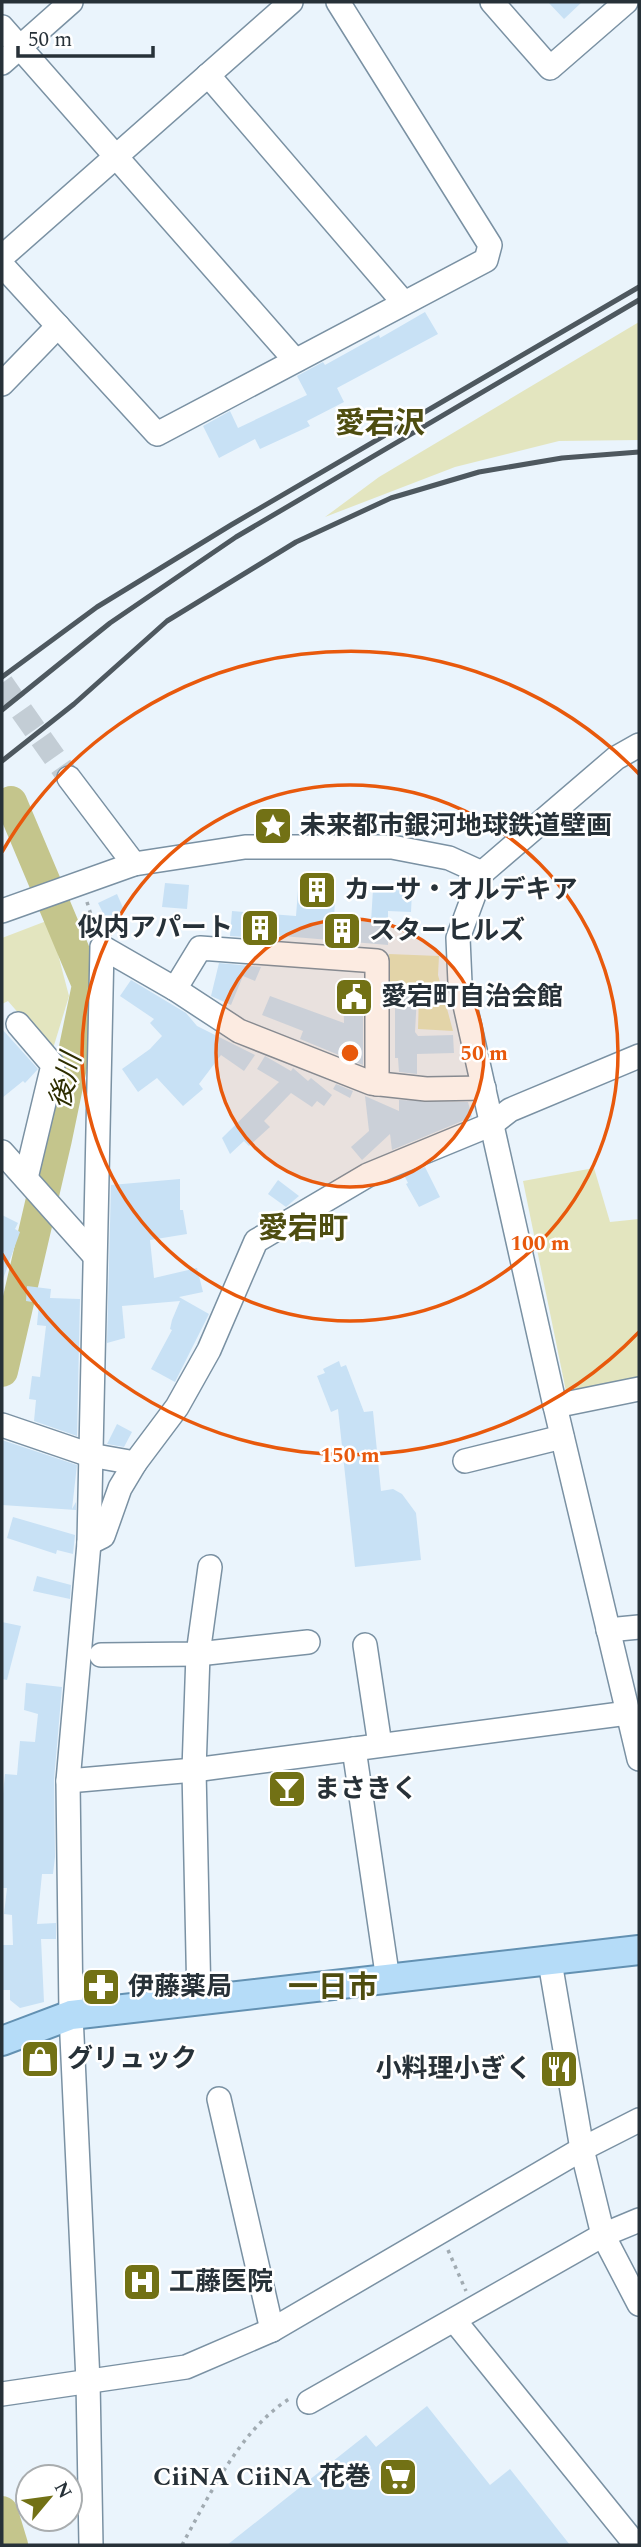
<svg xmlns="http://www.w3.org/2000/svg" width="641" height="2547" viewBox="0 0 641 2547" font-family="Spectral,'Noto Sans JP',serif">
<rect width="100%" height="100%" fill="#eaf4fc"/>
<g fill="#e3e5bf">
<path d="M639,322V440L559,441L455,467L325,517L379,477Z"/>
<path d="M49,920L69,996L52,1052L8,1001L2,1004V938Z"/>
<path d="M389,954L439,956L438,975L453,1031L418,1029L419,995L395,993V988L388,987Z"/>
<path d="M594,1168L610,1222L639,1219V1384L567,1396L523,1181Z"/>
</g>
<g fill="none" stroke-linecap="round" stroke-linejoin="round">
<g stroke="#c4c58c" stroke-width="32">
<path d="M2,1371L56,1139L88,985L11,802"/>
<path d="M2,2512L12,2545"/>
</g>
</g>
<g fill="#c8e1f5">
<path d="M548,2H582L564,19Z"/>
<path d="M425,312L438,334L337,388L344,402L307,421L310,426L260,449L255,439L219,458L203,426L230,411L238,428L307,395L297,376L323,362L325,365L379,335L380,338Z"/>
<path d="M310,875L336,880L334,919L371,922L373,889L412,891L411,912L388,911V945L259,934V938L230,936L232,911L296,916L299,877L311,878Z"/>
<path d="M165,883L189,885L187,909L162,907Z"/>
<path d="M117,894L124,910L106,919L98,903Z"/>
<path d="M219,963L261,967L255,981L243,976L231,1005L211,996Z"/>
<path d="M131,980L186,1013L197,1026L255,1055L244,1071L221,1055L199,1084L203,1089L183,1106L157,1078L138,1092L122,1069L150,1049L162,1036L150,1023L154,1019L120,996Z"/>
<path d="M343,988H363V1065L300,1039L303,1031L262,1015L270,996L344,1023Z"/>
<path d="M395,995L417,996L415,1032L418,1036L453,1035L454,1053L417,1054V1074L399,1072L398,1058H395Z"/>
<path d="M2,1029L38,1069L25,1083L23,1081L2,1098Z"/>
<path d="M265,1056L291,1071L293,1068L308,1081L311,1078L332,1095L324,1106L317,1101L312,1107L291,1093L264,1121L270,1127L249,1146L244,1141L230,1154L222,1138L279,1082L257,1069Z"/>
<path d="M336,1084L353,1091L350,1098L333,1089Z"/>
<path d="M365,1096L399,1111V1100L468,1102L472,1117L392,1150L390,1134L362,1160L351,1147L369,1131Z"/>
<path d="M425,1167L440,1197L419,1207L406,1184L408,1183L404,1175Z"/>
<path d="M180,1179V1210H183L187,1234L150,1240L154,1278L197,1268L203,1292L179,1297L209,1314L175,1382L151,1369L172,1330L170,1329L172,1320L180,1301L122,1306L125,1338L107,1343L111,1185Z"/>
<path d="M278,1180L299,1196L286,1207L268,1194Z"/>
<path d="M2,1215L18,1223L15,1229L20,1232L2,1282Z"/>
<path d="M27,1286L51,1289L50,1298L80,1299L77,1436L34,1421L36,1400L29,1399L32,1376L40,1377L46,1326L37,1325L39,1303L26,1301Z"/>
<path d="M339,1361L341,1367L346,1365L364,1412L373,1411L381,1491L393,1489L402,1494L416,1513L421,1560L355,1567L338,1409L331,1412L317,1376L325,1373L323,1369Z"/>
<path d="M117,1424L132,1432L124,1447L107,1444Z"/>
<path d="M2,1440L77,1465L72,1509L76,1502V1510L2,1505Z"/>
<path d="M13,1517L75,1535L73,1554L57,1550L56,1554L7,1538Z"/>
<path d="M37,1576L71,1585L70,1599L33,1591Z"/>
<path d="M2,1622L21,1626L7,1680L2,1679Z"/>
<path d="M26,1683L62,1687L54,1780L55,1857L53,1874H42L37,1924L56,1923V1939H41L44,2002L20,2008L10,2000V1990H2V1945H13L12,1915L4,1914L7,1888H2V1804L5,1774L17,1775L20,1741L35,1742L38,1714L24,1710Z"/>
<path d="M427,2406L490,2485L510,2469L570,2545H227L366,2435L376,2447Z"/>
</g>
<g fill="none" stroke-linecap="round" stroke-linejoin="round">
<path stroke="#c3cdd5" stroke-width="23" stroke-dasharray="23 11" stroke-linecap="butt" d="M2,683L69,778"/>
<defs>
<g id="minor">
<path d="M492,2L550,68L626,2"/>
<path d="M2,27L294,359"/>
<path d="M2,63L71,2"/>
<path d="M208,75L404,303"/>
<path d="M2,257L291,2"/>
<path d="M2,265L157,434L486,260L490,245L338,2"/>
<path d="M2,384L58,326"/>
<path d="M639,745L616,758L482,873L458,938L460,983L555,1406L639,1759"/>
<path d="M69,778L134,864"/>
<path d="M2,911L134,864L245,847H392L449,858L482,873"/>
<path d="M175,989L200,948L377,961V1084"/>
<path d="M18,1024L53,1065L26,1178"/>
<path d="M2,1152L94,1255"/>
<path d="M555,1406L639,1389"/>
<path d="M2,1425L90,1455L135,1463L177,1407L209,1350L256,1241L368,1175L492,1124L510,1110L639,1056"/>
<path d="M465,1461L562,1437"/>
<path d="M89,1543L103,1536L120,1488L135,1463"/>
<path d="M608,1630L639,1627"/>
<path d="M365,1645L380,1745"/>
<path d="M101,1655L198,1654L308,1642"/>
<path d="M354,1749L388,1980"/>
<path d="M68,1781L194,1770L628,1713"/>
<path d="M550,1962L582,2149L603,2235L639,2304"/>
<path d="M199,2001L194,1770L198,1654L210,1567"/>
<path d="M219,2099L272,2330"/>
<path d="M454,2320L636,2545"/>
<path d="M2,2394L186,2367L272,2330L582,2149L639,2120"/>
<path d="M309,2402L603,2235L639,2220"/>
<path d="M91,2545L88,2381L71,2015L68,1781L89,1543L102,947L175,989L239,1031L371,1083L426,1089L484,1088"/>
</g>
<path id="major" d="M2,2041L71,2015L639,1950"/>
</defs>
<use href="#minor" stroke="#7a91a3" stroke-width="26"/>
<use href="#major" stroke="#6391b2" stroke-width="32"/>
<g stroke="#a1abb2" stroke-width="3.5" stroke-dasharray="3.5 5" stroke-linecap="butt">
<path d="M87,902L95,928"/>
<path d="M448,2250L466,2291"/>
<path d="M182,2545C209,2496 240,2430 289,2399"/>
</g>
<use href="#minor" stroke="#fff" stroke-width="23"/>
<use href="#major" stroke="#b5dcf8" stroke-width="28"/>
<g stroke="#4e585f" stroke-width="5">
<path d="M2,677L97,607L231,525L639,287"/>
<path d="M2,710L110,623L236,537L639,300"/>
<path d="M2,761L74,704L167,621L296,542L391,498L479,472L562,458L639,452"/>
</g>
</g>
<circle cx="350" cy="1053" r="134" fill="#e8590c" fill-opacity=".12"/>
<g fill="none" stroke="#e8590c" stroke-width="3.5">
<circle cx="350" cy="1053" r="134"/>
<circle cx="350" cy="1053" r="268"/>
<path d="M639 1332A402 402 0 0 1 2 1254M2 852A402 402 0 0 1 639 774"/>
</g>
<defs>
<symbol id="sight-square" viewBox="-11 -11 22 22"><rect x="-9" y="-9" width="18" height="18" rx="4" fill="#727115" stroke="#fff"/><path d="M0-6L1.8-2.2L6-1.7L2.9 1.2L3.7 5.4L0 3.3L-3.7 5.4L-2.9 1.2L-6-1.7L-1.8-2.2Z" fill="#fff"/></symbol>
<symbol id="building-square" viewBox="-11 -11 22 22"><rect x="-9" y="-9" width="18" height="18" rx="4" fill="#727115" stroke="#fff"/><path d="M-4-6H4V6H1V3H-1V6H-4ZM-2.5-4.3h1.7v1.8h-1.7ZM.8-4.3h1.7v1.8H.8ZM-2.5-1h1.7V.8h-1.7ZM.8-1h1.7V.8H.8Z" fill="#fff"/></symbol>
<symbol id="civic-square" viewBox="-11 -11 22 22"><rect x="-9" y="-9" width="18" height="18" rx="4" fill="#727115" stroke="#fff"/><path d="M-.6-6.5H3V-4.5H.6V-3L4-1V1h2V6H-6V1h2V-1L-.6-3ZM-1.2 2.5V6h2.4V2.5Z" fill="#fff"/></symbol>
<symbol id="bar-square" viewBox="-11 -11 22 22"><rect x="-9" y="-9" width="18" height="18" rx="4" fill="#727115" stroke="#fff"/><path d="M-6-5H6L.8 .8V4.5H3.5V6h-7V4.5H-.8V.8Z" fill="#fff"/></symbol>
<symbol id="pharmacy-square" viewBox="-11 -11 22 22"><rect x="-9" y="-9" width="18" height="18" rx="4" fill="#727115" stroke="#fff"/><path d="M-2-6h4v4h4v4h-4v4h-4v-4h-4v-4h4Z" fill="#fff"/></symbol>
<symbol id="shop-square" viewBox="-11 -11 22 22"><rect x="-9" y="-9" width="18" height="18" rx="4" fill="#727115" stroke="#fff"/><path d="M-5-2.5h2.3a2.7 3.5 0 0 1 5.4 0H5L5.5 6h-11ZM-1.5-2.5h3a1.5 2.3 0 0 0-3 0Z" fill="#fff"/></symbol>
<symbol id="restaurant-square" viewBox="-11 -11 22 22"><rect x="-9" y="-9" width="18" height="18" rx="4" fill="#727115" stroke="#fff"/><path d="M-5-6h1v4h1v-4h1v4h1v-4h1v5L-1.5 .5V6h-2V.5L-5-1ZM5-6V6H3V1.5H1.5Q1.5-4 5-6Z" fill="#fff"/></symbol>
<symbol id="hospital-square" viewBox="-11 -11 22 22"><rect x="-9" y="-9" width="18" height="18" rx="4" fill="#727115" stroke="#fff"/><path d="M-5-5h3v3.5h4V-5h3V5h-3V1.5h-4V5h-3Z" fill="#fff"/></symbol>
<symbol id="supermarket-square" viewBox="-11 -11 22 22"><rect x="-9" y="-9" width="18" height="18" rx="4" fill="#727115" stroke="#fff"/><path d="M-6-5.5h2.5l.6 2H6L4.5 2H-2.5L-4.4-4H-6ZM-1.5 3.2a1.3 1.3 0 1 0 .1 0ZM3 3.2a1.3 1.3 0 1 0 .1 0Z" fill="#fff"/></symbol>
</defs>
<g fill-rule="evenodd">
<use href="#sight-square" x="251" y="804" width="44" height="44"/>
<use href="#building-square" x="295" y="868" width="44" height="44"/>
<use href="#building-square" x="238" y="906" width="44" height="44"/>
<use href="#building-square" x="320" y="909" width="44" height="44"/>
<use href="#civic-square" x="332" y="975" width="44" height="44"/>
<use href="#bar-square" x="265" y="1767" width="44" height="44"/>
<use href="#pharmacy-square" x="79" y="1965" width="44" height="44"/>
<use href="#shop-square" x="18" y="2037" width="44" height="44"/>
<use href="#restaurant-square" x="537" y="2047" width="44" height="44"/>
<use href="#hospital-square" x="120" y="2260" width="44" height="44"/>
<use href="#supermarket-square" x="376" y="2455" width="44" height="44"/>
</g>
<g text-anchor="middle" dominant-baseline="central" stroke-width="5" stroke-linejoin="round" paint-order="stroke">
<g font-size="26" font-weight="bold" fill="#273138" stroke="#fff" text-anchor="start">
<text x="300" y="826">未来都市銀河地球鉄道壁画</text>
<text x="344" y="890">カーサ・オルデキア</text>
<text x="233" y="928" text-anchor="end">似内アパート</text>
<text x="369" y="931">スターヒルズ</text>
<text x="381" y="997">愛宕町自治会館</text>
<text x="314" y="1789">まさきく</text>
<text x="128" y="1987">伊藤薬局</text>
<text x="67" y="2059">グリュック</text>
<text x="532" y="2069" text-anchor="end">小料理小ぎく</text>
<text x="169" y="2282">工藤医院</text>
<text x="371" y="2477" text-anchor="end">CiiNA CiiNA 花巻</text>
</g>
<g font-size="28" font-style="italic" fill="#2e2e00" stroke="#fff">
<text transform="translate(66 1081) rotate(-77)">後川</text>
</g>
<g font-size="30" font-weight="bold" fill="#4e4d10" stroke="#fff">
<text x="380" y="424">愛宕沢</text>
<text x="303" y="1229">愛宕町</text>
<text x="333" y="1988">一日市</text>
</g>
</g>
<circle cx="350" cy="1053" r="10" fill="#e8590c" stroke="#fff" stroke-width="3.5"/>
<g font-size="21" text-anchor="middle" font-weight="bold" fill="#e8590c" stroke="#fff" stroke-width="5" stroke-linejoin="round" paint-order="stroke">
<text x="484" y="1060">50 m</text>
<text x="540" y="1250">100 m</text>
<text x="350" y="1462">150 m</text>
</g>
<rect width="641" height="2547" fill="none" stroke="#273138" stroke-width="7"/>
<g transform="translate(49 2498) rotate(61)"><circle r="33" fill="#ffffff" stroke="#a9adaf" stroke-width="2"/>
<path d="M0-5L12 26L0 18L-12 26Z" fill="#727115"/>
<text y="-10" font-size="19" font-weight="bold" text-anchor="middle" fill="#273138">N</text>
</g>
<path d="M18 46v10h135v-10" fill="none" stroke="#273138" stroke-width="3.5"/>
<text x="28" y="46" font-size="21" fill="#273138" stroke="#ffffff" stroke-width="5" paint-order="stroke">50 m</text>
</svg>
